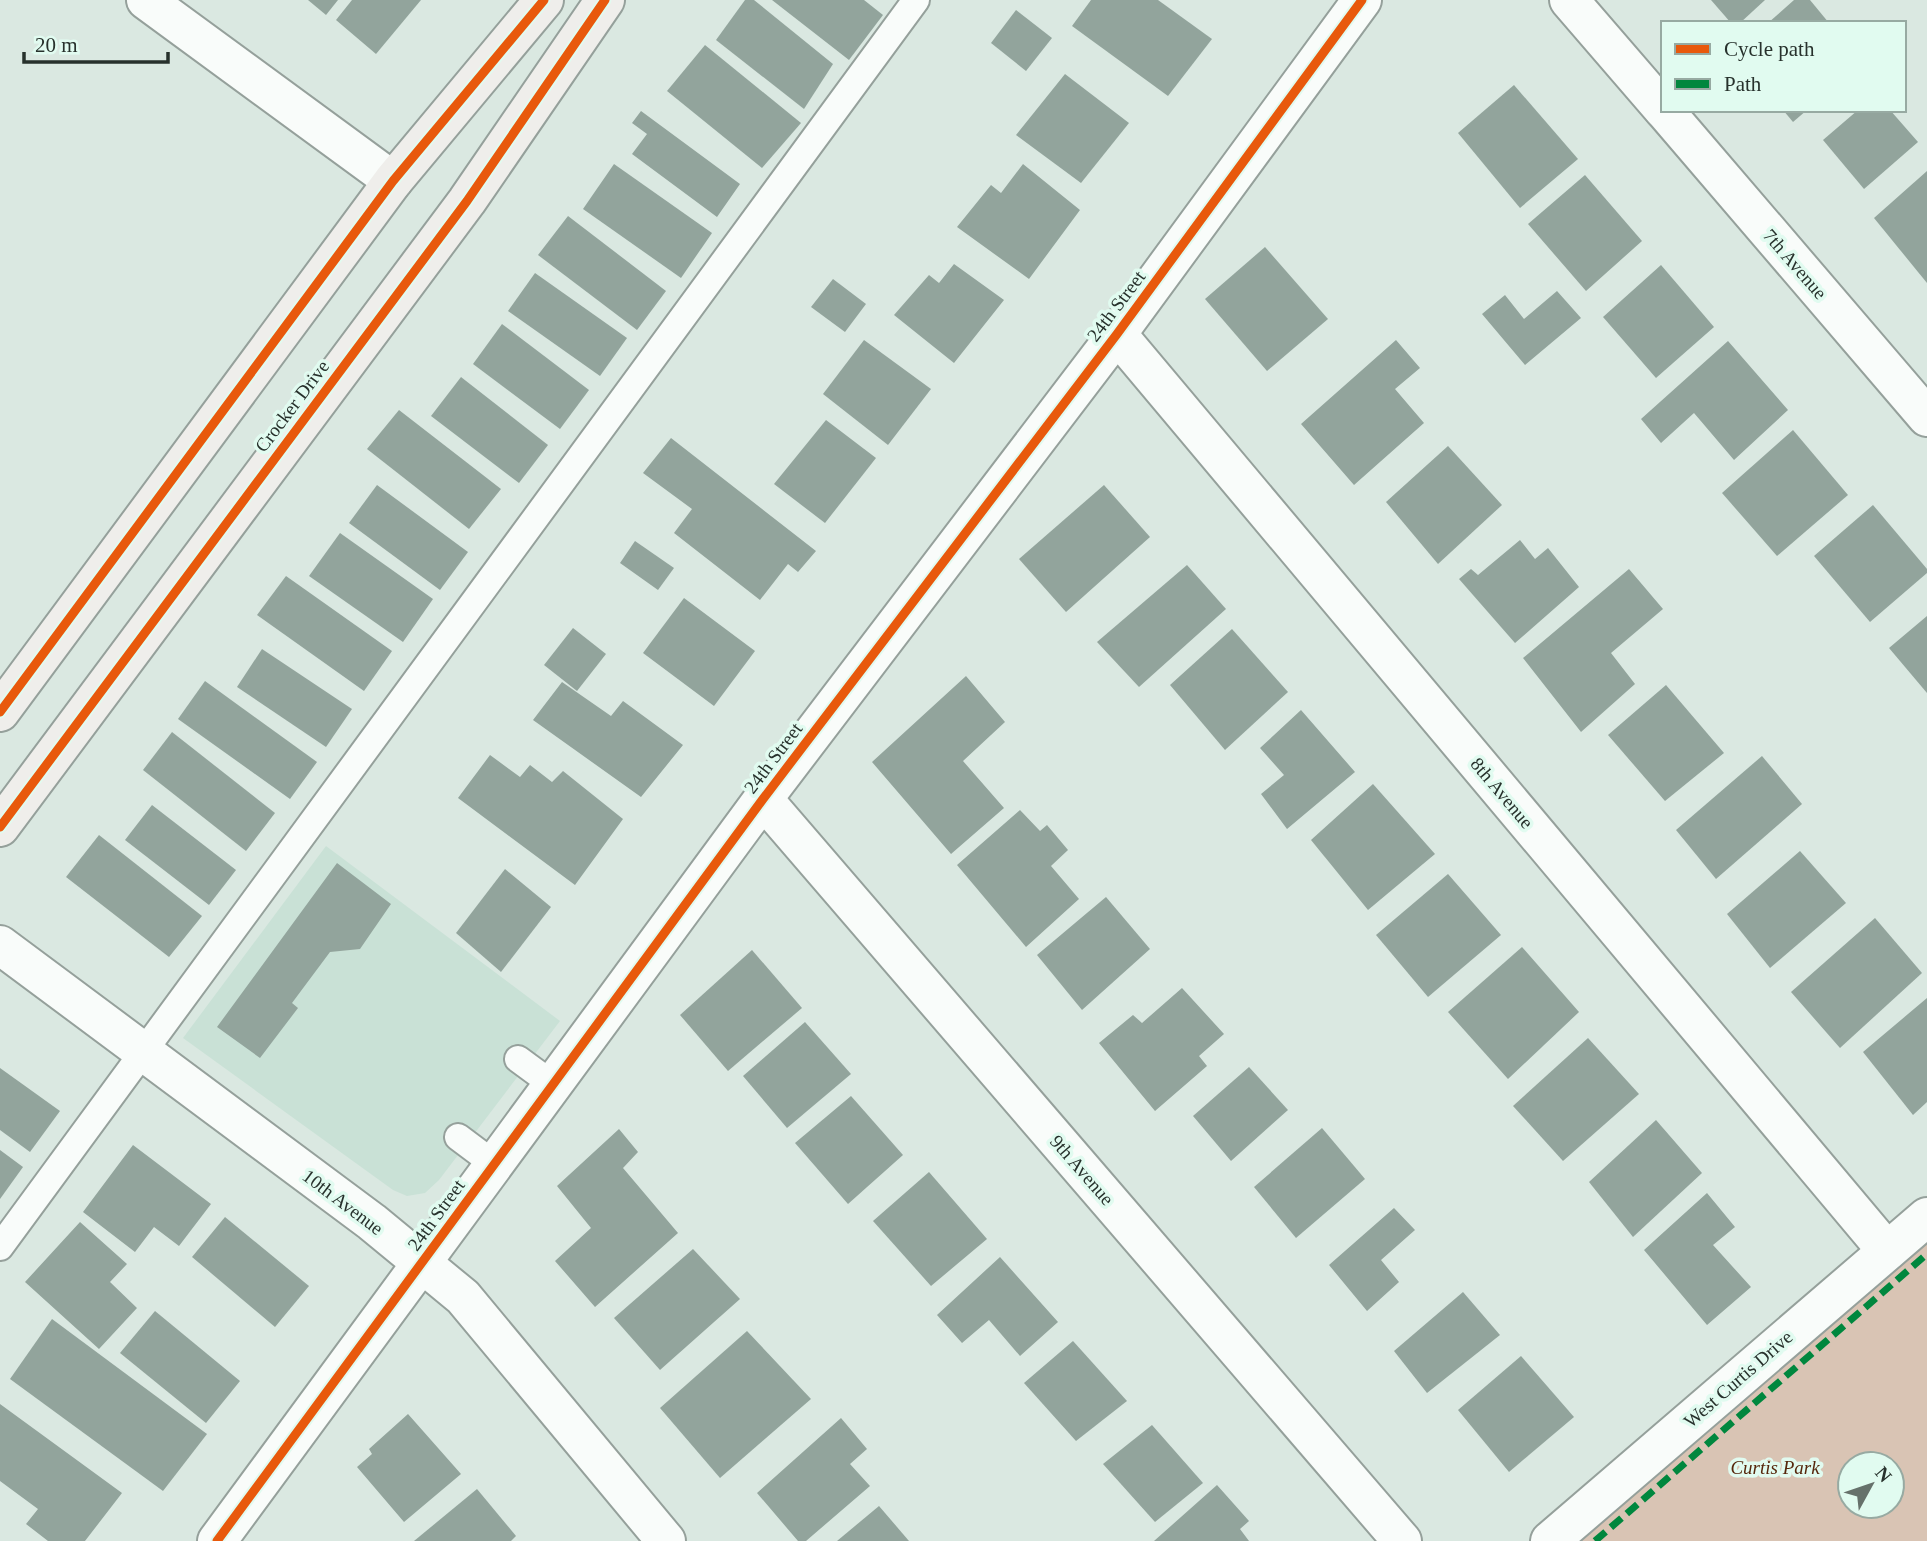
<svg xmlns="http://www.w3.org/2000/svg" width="1927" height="1541" viewBox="0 0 1927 1541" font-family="Georgia,serif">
<rect width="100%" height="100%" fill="#dae8e1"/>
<path fill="#c9e1d6" d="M326,846L560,1021L439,1180L425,1193L407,1196L393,1190L183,1038Z"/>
<path fill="#d9c4b4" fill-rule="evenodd" d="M1927,1238V1541H1575ZM1850,1464H1892V1506H1850Z"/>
<g fill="#92a49c">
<path d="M308,0H338L326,15Z"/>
<path d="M352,0H421L376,54L336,20Z"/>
<path d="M745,0H754L833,64L804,109L716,40Z"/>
<path d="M772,0H864L883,15L849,60Z"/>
<path d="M1091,0H1158L1212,39L1168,96L1072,26Z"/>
<path d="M1711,0H1765L1740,23H1731Z"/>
<path d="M1794,0H1810L1829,23H1768Z"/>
<path d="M1016,10L1052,38L1026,71L991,43Z"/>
<path d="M705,45L801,123L762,168L667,91Z"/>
<path d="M1065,74L1129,123L1081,183L1016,135Z"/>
<path d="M1514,85L1578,159L1520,208L1458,133Z"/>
<path d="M1783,110H1807L1793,122Z"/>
<path d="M1858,110H1890L1918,142L1864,189L1823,140Z"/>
<path d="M641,111L740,184L717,217L632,154L647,134L632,123Z"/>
<path d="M614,164L712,233L681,278L583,209Z"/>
<path d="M1023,164L1080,210L1029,279L957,227L991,185L1001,193Z"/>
<path d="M1927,171V283L1874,218Z"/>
<path d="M1585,175L1642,241L1586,291L1528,224Z"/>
<path d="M568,216L666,291L637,330L538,255Z"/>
<path d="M1265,247L1328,319L1267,371L1205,299Z"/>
<path d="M954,264L1004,300L954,363L894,315L929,275L939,283Z"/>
<path d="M1661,265L1714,327L1656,378L1603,317Z"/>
<path d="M535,273L627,338L600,376L508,311Z"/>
<path d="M833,279L866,304L845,332L811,307Z"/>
<path d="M1557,291L1581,318L1525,365L1482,314L1505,295L1524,319Z"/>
<path d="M502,324L589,390L560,429L473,364Z"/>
<path d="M864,340L931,389L888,445L823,394Z"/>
<path d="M1396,340L1420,368L1395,389L1424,423L1354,485L1301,424Z"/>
<path d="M1728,341L1788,410L1734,460L1694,413L1661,443L1641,419Z"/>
<path d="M461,377L548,445L519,483L431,416Z"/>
<path d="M399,410L501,489L469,529L367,449Z"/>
<path d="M826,420L876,458L825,523L774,484Z"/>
<path d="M1793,430L1848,495L1777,556L1722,493Z"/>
<path d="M671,438L816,551L798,572L788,564L760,600L674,533L692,509L643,473Z"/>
<path d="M1448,446L1502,505L1438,564L1386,502Z"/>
<path d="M377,485L468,552L440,590L349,523Z"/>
<path d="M1104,485L1150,537L1066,612L1019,559Z"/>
<path d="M1873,505L1927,569V573L1870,622L1814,556Z"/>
<path d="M340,533L433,599L403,642L309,576Z"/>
<path d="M1520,540L1535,559L1548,548L1579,587L1515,643L1459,579L1471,569L1478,575Z"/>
<path d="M635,541L674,568L658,590L620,563Z"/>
<path d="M1187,565L1226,609L1139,687L1097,642Z"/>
<path d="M1629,569L1663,609L1611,653L1635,684L1581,732L1523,658Z"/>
<path d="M286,576L392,651L364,691L257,615Z"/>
<path d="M684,598L755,651L714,706L643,653Z"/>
<path d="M1927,616V693L1889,648Z"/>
<path d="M573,628L606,654L577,691L544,665Z"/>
<path d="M1232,629L1288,692L1225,750L1170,685Z"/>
<path d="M262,649L352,709L326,747L237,687Z"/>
<path d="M966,676L1005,722L963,761L1004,808L951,854L872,762Z"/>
<path d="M205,681L317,762L290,799L178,719Z"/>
<path d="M562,682L611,716L623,701L683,745L641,797L533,720Z"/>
<path d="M1666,685L1724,753L1665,801L1608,735Z"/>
<path d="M1301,710L1355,772L1287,829L1261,794L1284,775L1260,748Z"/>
<path d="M172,732L275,813L246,851L143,770Z"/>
<path d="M490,755L520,777L530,765L552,782L563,771L623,819L575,885L458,798Z"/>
<path d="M1762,756L1802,804L1716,879L1676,830Z"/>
<path d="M1373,784L1435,854L1368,910L1311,840Z"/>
<path d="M152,805L236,870L209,905L125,840Z"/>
<path d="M1020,810L1040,831L1047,825L1068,850L1051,866L1079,899L1026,947L957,865Z"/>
<path d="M99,835L202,916L169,957L66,877Z"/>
<path d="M1800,851L1846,903L1770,968L1727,914Z"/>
<path d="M337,863L391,904L360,949L330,952L292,1003L298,1008L260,1058L217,1027Z"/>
<path d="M505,869L551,907L501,972L456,933Z"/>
<path d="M1448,874L1501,935L1428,997L1376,935Z"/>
<path d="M1106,897L1150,949L1082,1010L1037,955Z"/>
<path d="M1875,918L1922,973L1840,1048L1791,992Z"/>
<path d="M1522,947L1579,1012L1508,1079L1448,1012Z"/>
<path d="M752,950L802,1008L728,1071L680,1015Z"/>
<path d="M1182,988L1224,1034L1199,1056L1207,1066L1155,1111L1099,1043L1133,1015L1142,1023Z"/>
<path d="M1927,998V1102L1913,1115L1863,1052Z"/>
<path d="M805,1022L851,1074L787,1128L743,1076Z"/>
<path d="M1588,1038L1639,1094L1563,1161L1513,1106Z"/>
<path d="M1249,1067L1288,1110L1231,1161L1193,1116Z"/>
<path d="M0,1068L60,1111L30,1152L0,1130Z"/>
<path d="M851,1096L903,1155L848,1204L795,1143Z"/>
<path d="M1656,1120L1702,1173L1633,1237L1589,1182Z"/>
<path d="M1322,1128L1365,1179L1296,1238L1254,1187Z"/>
<path d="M619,1129L638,1152L623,1168L678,1233L595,1307L555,1261L591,1228L557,1186Z"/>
<path d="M133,1145L211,1204L179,1246L154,1227L135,1252L83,1212Z"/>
<path d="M0,1150L23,1167L0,1199Z"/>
<path d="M929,1172L987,1239L931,1286L873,1221Z"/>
<path d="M1707,1193L1735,1227L1713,1245L1751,1287L1707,1325L1644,1250Z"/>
<path d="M1394,1208L1415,1230L1381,1260L1399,1282L1367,1311L1329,1265Z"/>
<path d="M225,1217L309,1286L275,1327L192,1257Z"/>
<path d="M80,1222L127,1264L110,1282L137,1308L99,1349L25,1282Z"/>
<path d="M693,1249L740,1299L660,1370L614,1318Z"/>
<path d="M1000,1257L1058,1322L1020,1356L989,1320L962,1343L937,1315Z"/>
<path d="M1463,1292L1500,1335L1427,1393L1394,1351Z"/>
<path d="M155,1311L240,1381L206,1423L120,1353Z"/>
<path d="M52,1319L207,1434L163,1491L10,1379Z"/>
<path d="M747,1331L811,1399L720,1478L660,1408Z"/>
<path d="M1073,1341L1127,1401L1076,1441L1024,1383Z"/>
<path d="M1521,1356L1574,1417L1509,1472L1458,1410Z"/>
<path d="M0,1404L122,1493L85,1541H48L26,1524L38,1509L0,1481Z"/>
<path d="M408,1414L461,1474L404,1522L357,1467L372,1454L369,1449Z"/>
<path d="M841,1418L867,1449L850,1464L870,1486L806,1541H798L757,1493Z"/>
<path d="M1152,1425L1203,1483L1155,1522L1103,1464Z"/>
<path d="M1217,1485L1249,1521L1240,1529L1249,1541H1154Z"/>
<path d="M477,1489L516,1536L511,1541H414Z"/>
<path d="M879,1506L909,1541H837Z"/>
</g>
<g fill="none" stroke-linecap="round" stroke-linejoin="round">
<defs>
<g id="lane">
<path d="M518,1059L552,1084"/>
<path d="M458,1137L494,1164"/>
<path d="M0,1247L916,0"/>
</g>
<g id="street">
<path d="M146,0L393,181"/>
<path d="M1569,0L1663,109"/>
<path d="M1664,110L1927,417"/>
<path d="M1117,334L1887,1251"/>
<path d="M763,799L1402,1541"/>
<path d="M0,945L372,1222L463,1297L666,1541"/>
<path d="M217,1541L763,799L1117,334L1362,0"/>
<path d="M1550,1541L1927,1217"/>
</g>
<g id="secondary">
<path d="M0,712L393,181L544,0"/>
<path d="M0,827L467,201L605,0"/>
</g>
</defs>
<use href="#lane" stroke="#95a09b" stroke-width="30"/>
<use href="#street" stroke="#95a09b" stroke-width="42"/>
<use href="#secondary" stroke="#95a09b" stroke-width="42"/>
<use href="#lane" stroke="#f9fcfa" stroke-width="26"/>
<use href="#street" stroke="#f9fcfa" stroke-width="38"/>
<use href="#secondary" stroke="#efeeeb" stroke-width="38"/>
<path stroke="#00873e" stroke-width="7" stroke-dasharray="14 7" stroke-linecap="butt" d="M1595,1541L1927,1254"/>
<defs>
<g id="cycleway">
<path d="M0,712L393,181L544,0"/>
<path d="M0,827L467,201L605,0"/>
<path d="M217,1541L763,799L1117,334L1362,0"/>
</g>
</defs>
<use href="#cycleway" stroke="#e1fbf0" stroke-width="13"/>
<use href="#cycleway" stroke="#e8590c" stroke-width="9"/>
</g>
<g text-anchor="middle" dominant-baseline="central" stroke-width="7" stroke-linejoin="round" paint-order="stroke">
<g font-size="19" fill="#27312c" stroke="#e1fbf0">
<text transform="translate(1795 264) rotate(49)">7th Avenue</text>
<text transform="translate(1116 306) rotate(-53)">24th Street</text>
<text transform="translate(292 406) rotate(-53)">Crocker Drive</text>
<text transform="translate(773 758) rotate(-53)">24th Street</text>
<text transform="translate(1502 793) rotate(50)">8th Avenue</text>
<text transform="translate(1082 1170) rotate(49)">9th Avenue</text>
<text transform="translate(343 1202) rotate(37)">10th Avenue</text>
<text transform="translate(436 1215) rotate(-54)">24th Street</text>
<text transform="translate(1738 1379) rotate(-41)">West Curtis Drive</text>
</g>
<g font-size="19" font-style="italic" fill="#56270c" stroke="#e1fbf0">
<text x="1775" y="1467">Curtis Park</text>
</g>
</g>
<rect x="1661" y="21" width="245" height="91" fill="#e1fbf0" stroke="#97aaa2" stroke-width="2"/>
<rect x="1675" y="44" width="35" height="10" fill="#e8590c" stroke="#97aaa2" stroke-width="2"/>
<text x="1724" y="56" font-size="21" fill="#27312c">Cycle path</text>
<rect x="1675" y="79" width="35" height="10" fill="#00873e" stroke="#97aaa2" stroke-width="2"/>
<text x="1724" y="91" font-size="21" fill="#27312c">Path</text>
<g transform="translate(1871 1485) rotate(50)"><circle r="33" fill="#e1fbf0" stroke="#97aaa2" stroke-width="2"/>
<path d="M0-5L12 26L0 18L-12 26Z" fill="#66716b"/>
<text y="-10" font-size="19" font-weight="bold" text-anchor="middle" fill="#27312c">N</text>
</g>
<path d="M24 52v10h144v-10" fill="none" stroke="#27312c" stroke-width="3.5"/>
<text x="35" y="52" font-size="21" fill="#27312c" stroke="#e1fbf0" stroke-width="5" paint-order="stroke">20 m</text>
</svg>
